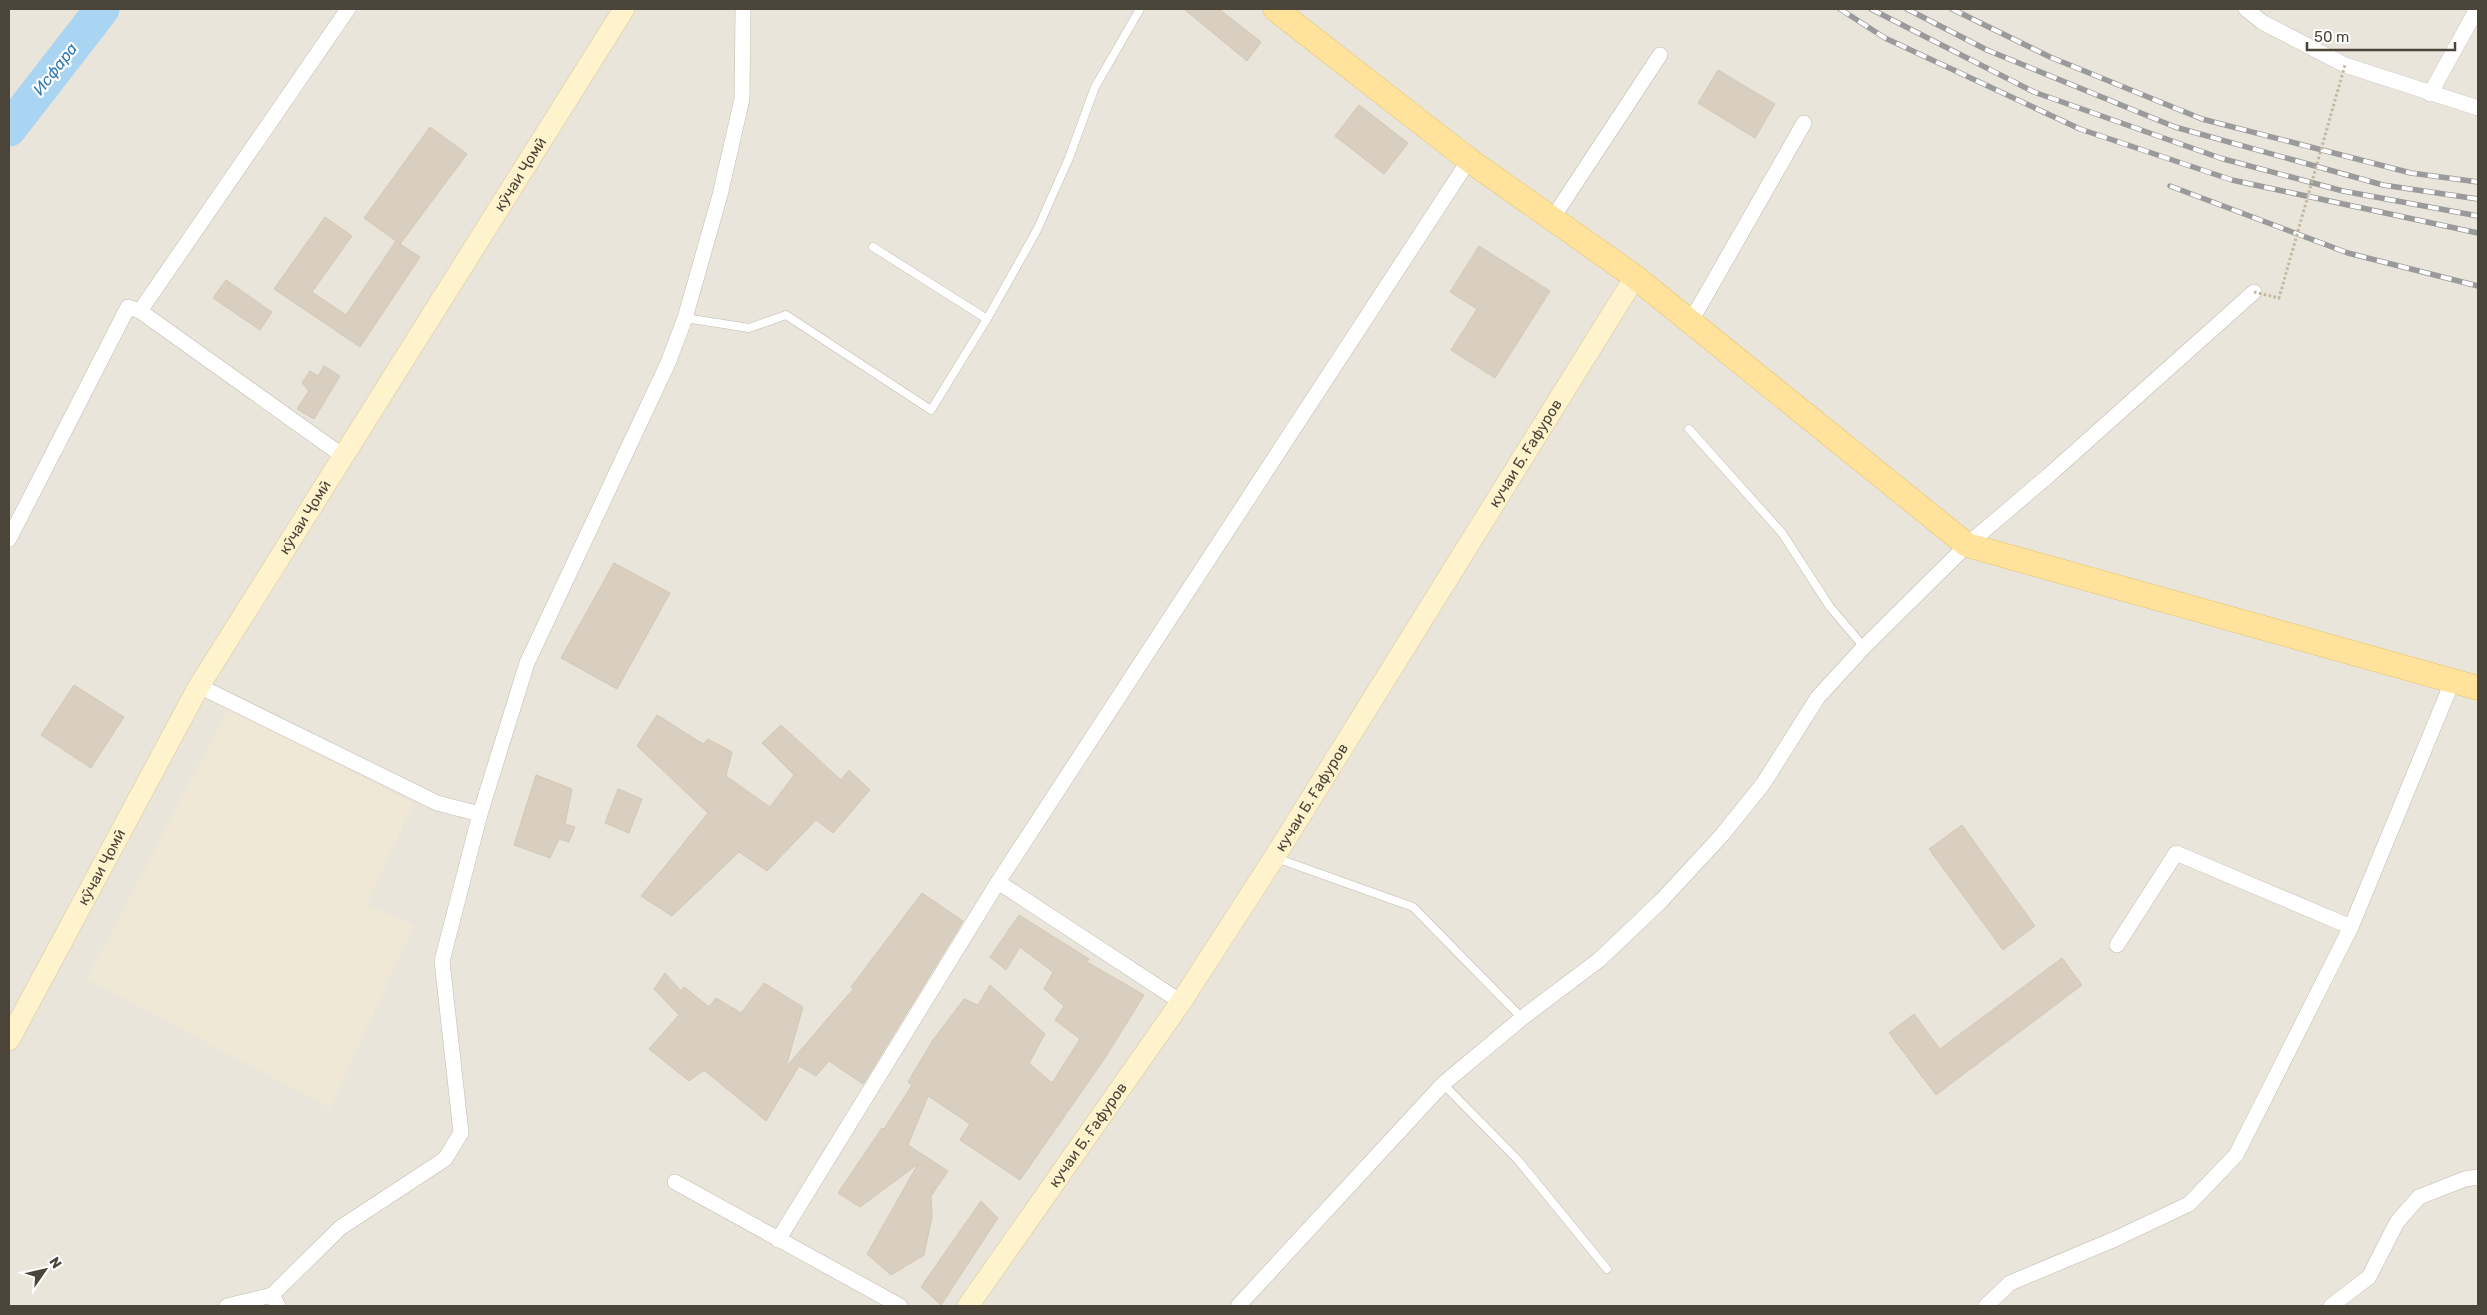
<svg xmlns="http://www.w3.org/2000/svg" width="2487" height="1315" viewBox="0 0 2487 1315" font-family="Rubik,sans-serif">
<rect width="100%" height="100%" fill="#f6f3ec"/>
<rect fill="#eae5da" x="9" y="9" width="2469" height="1297"/>
<path fill="#efe8d6" d="M228,709L413,803L367,905L414,925L330,1108L87,979Z"/>
<g fill="none" stroke-linecap="round" stroke-linejoin="round">
<path stroke="#a9d4f2" stroke-width="35" d="M9,129L102,9"/>
</g>
<g fill="#d8cfc1" stroke="#d3c7b4">
<path d="M1184,9H1219L1261,42L1247,61Z"/>
<path d="M1718,70L1775,104L1755,138L1698,103Z"/>
<path d="M1359,105L1408,143L1384,174L1335,136Z"/>
<path d="M430,127L467,154L400,244L420,257L360,347L274,289L325,217L352,236L312,292L346,315L396,241L364,218Z"/>
<path d="M1479,246L1550,291L1495,378L1451,350L1477,309L1450,292Z"/>
<path d="M226,280L272,312L260,330L213,298Z"/>
<path d="M324,366L340,376L314,419L297,409L309,391L302,383L310,371L318,376Z"/>
<path d="M614,563L670,593L617,689L561,658Z"/>
<path d="M74,685L124,717L91,768L41,735Z"/>
<path d="M657,715L703,744L708,739L732,752L726,776L770,807L794,775L762,743L781,725L841,780L849,770L870,790L833,833L816,820L767,871L739,852L672,916L641,896L708,813L637,746Z"/>
<path d="M536,775L572,789L565,824L575,827L569,842L559,839L550,858L514,845Z"/>
<path d="M618,789L642,799L629,833L605,823Z"/>
<path d="M1962,825L2035,926L2003,950L1929,849Z"/>
<path d="M922,893L963,921L863,1084L829,1061L816,1076L799,1066L766,1121L704,1070L689,1081L649,1049L679,1015L654,989L665,973L681,991L684,987L709,1007L716,998L741,1013L764,983L803,1007L786,1067L854,988L851,987Z"/>
<path d="M1019,915L1089,959L1087,962L1144,995L1105,1058L1020,1180L960,1140L970,1124L928,1096L908,1145L948,1171L931,1196L932,1217L924,1255L891,1275L867,1254L918,1164L860,1207L838,1193L882,1128L884,1129L912,1085L908,1082L933,1040L964,999L978,1005L990,985L1045,1034L1029,1063L1052,1083L1080,1039L1055,1020L1064,1006L1044,989L1053,972L1020,947L1006,970L990,957Z"/>
<path d="M2062,958L2082,985L1936,1095L1889,1033L1914,1014L1940,1049Z"/>
<path d="M981,1201L998,1218L941,1305L921,1287Z"/>
</g>
<g fill="none" stroke-linecap="round" stroke-linejoin="round">
<defs>
<g id="lane">
<path d="M873,247L987,319"/>
<path d="M685,318L749,328L786,315L931,410L987,319L1037,230L1069,158L1095,87L1140,9"/>
<path d="M1689,429L1782,533L1830,607L1864,647"/>
<path d="M1276,858L1413,907L1522,1018"/>
<path d="M1443,1084L1518,1160L1607,1269"/>
</g>
<g id="street">
<path d="M2246,9L2262,22L2345,65L2478,108"/>
<path d="M2430,94L2477,9"/>
<path d="M1552,219L1660,55"/>
<path d="M140,311L348,9"/>
<path d="M1691,321L1804,123"/>
<path d="M9,539L128,307L140,311L343,456"/>
<path d="M199,686L437,803L480,814"/>
<path d="M998,882L1181,1002"/>
<path d="M2117,945L2176,853L2351,927"/>
<path d="M675,1182L900,1306"/>
<path d="M778,1240L998,882L1469,160"/>
<path d="M227,1306L272,1295"/>
<path d="M278,1306L272,1295L340,1228L445,1159L461,1133L442,961L480,814L527,663L668,363L685,318L720,195L742,99L743,9"/>
<path d="M1238,1306L1443,1084L1522,1018L1599,960L1661,901L1722,835L1763,784L1818,697L1864,647L1967,545L2048,476L2254,292"/>
<path d="M1986,1306L2010,1283L2115,1239L2189,1204L2236,1155L2351,927L2453,680"/>
<path d="M2331,1306L2369,1277L2397,1222L2419,1197L2465,1179L2478,1177"/>
</g>
<g id="secondary">
<path id="s1" d="M9,1040L199,686L624,9"/>
<path id="s2" d="M968,1306L1181,1002L1274,858L1635,277"/>
</g>
<path id="primary" d="M1275,9L1469,160L1635,277L1967,545L2478,688"/>
</defs>
<use href="#lane" stroke="#c2bbae" stroke-width="9"/>
<use href="#street" stroke="#c2bbae" stroke-width="16"/>
<use href="#secondary" stroke="#d6c79b" stroke-width="22"/>
<use href="#primary" stroke="#e6c16a" stroke-width="25"/>
<use href="#lane" stroke="#fff" stroke-width="8"/>
<use href="#street" stroke="#fff" stroke-width="15"/>
<use href="#secondary" stroke="#fff3cd" stroke-width="21"/>
<use href="#primary" stroke="#ffe39c" stroke-width="24"/>
<defs>
<g id="rail">
<path d="M1840,9L1885,38L2080,129L2232,180L2478,233"/>
<path d="M1871,9L2034,92L2220,158L2343,191L2478,216"/>
<path d="M1907,9L1987,50L2175,127L2383,185L2478,199"/>
<path d="M1952,9L2050,57L2202,119L2411,173L2478,182"/>
<path d="M2170,186L2348,253L2478,286"/>
</g>
</defs>
<use href="#rail" stroke="#9a9a9a" stroke-width="5.5"/>
<use href="#rail" stroke="#fff" stroke-width="4" stroke-dasharray="11" stroke-linecap="butt"/>
<path stroke="#c4b79f" stroke-width="3" stroke-dasharray="2.5 2.5" stroke-linecap="butt" d="M2254,292L2279,298L2345,65"/>
</g>
<g text-anchor="middle" dominant-baseline="central" stroke-width="4.5" stroke-linejoin="round" paint-order="stroke">
<g font-size="15" fill="#4b4439" stroke="#fff">
<text stroke="none"><textPath href="#s1" startOffset="1006">кӯчаи Ҷомӣ</textPath></text>
<text stroke="none"><textPath href="#s2" startOffset="1019">кучаи Б. Ғафуров</textPath></text>
<text stroke="none"><textPath href="#s1" startOffset="601">кӯчаи Ҷомӣ</textPath></text>
<text stroke="none"><textPath href="#s2" startOffset="614">кучаи Б. Ғафуров</textPath></text>
<text stroke="none"><textPath href="#s1" startOffset="196">кӯчаи Ҷомӣ</textPath></text>
<text stroke="none"><textPath href="#s2" startOffset="209">кучаи Б. Ғафуров</textPath></text>
</g>
<g font-size="16" font-style="italic" fill="#2e7ab2" stroke="#fff">
<text transform="translate(55 69) rotate(-52)">Исфара</text>
</g>
</g>
<rect width="2487" height="1315" fill="none" stroke="#4b4439" stroke-width="20"/>
<g transform="translate(45 1270) rotate(56)" stroke="#ffffff" stroke-width="4" paint-order="stroke">
<path d="M0-4L9 19L0 12L-9 19Z" fill="#4b4439"/>
<text y="-8" font-size="14" font-weight="bold" text-anchor="middle" fill="#4b4439">N</text>
</g>
<path d="M2307 42v8h148v-8" fill="none" stroke="#4b4439" stroke-width="2.5"/>
<text x="2314" y="42" font-size="15" fill="#4b4439" stroke="#ffffff" stroke-width="4" paint-order="stroke">50 m</text>
</svg>
